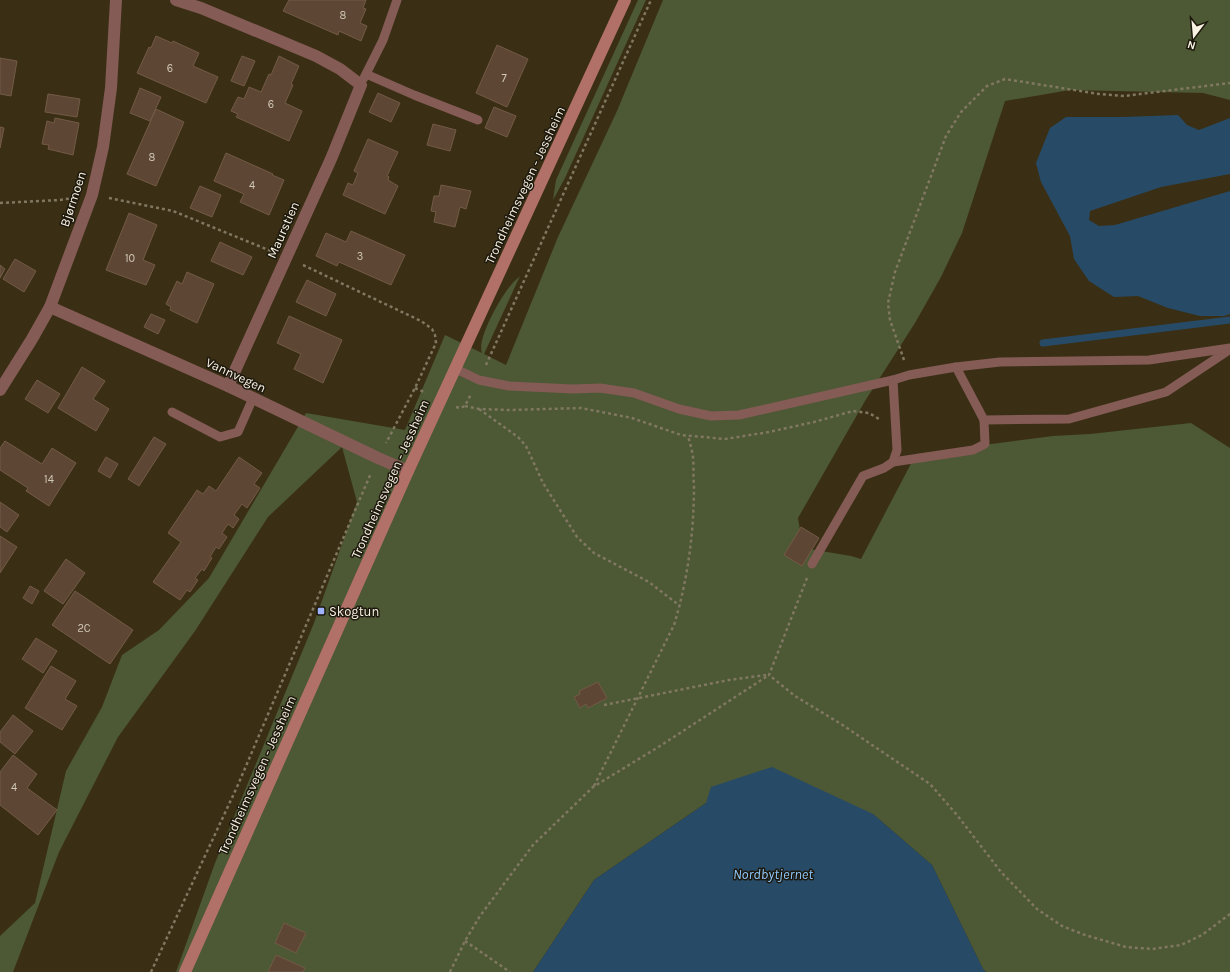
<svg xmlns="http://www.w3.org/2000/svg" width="1230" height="972" viewBox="0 0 1230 972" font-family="Karla,sans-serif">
<rect width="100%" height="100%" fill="#3a2f15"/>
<g fill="#4d5835">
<path d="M638,0H646L565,178L553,200L556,180Z"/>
<path d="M663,0H1230V100L1203,93L1070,90L1005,101L962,233L941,277L915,323L865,401L798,518L803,548L851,556L861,559L916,454L1053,436L1090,434L1191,423L1230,448V972H986L983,969L932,865L873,814L706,803L594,880L533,972H176L215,863L314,623L357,502L342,447L268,517L195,631L118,737L59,852L13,972H0V936L35,903L66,771L102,707L122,655L159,630L209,578L306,413L405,430L445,335L482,353C476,340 501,296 511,285C513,282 517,279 520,276L484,354L506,365L558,237L617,111Z"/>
</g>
<g fill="#274b67">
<path d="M1178,115L1187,125L1199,130L1230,118V174L1161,187L1090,211L1089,220L1099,226L1115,225L1230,191V314L1224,316H1200L1168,308L1138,296L1114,297L1089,281L1074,259L1070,236L1041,182L1036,163L1050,128L1066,117H1123Z"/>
<path d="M772,767L873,814L932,865L983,969L986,972H533L594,880L706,803L711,787Z"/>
</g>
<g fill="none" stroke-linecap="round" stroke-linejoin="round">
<path stroke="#274b67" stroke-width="7" d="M1043,343L1230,320"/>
</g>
<g fill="#5d4634" stroke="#735a47">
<path d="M289,0H366L363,8L366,9L360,23L367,26L361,41L339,31L338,35L283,11Z"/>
<path d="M156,36L172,43L173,41L199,53L193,66L218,77L206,103L137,73L149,47L151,48Z"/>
<path d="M497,45L528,59L507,107L476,93Z"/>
<path d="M242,56L255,61L244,86L231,81Z"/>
<path d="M279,56L299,66L291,84L293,85L285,103L302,111L289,141L236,117L238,114L231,111L238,97L244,99L249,87L261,92L269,74L271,75Z"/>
<path d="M0,58L17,61L11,96L0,94Z"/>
<path d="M140,88L161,97L150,121L130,113Z"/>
<path d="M378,93L400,103L391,122L369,112Z"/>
<path d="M48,94L80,99L77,117L45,112Z"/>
<path d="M494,107L516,116L507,137L485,128Z"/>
<path d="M156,109L184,122L156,186L127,174Z"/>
<path d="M55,118L79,123L73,155L48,149L49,145L42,144L47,121L54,123Z"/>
<path d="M433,124L456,130L450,151L427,145Z"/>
<path d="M0,127L4,128L0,148Z"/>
<path d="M368,139L398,152L387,176L389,177L388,180L398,186L385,214L343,195L348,183L353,185L358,173L354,171Z"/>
<path d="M226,153L273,174L272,175L284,180L269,215L240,202L244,194L214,181Z"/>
<path d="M441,185L471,191L466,209L460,207L455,227L434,222L436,212L431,211L434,196H439Z"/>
<path d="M200,186L221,195L212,217L190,208Z"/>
<path d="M129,213L157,225L143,260L155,265L146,285L106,270Z"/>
<path d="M351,231L405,255L391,285L339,262L337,266L316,256L326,233L346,242Z"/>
<path d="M220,242L252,257L243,275L211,261Z"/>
<path d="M15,259L36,271L24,292L3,279Z"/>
<path d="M0,265L5,269L0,278Z"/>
<path d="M187,272L214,284L197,323L170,310L171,307L166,304L177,281L182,284Z"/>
<path d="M307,280L336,294L326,316L296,302Z"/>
<path d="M151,314L165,320L158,334L144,327Z"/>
<path d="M289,316L342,340L323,383L294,369L301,354L277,343Z"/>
<path d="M82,367L105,381L93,399L109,409L96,431L58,408Z"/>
<path d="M37,380L60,394L48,413L25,399Z"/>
<path d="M154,437L166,444L139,486L128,479Z"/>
<path d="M5,441L42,464L52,448L76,463L49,506L26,491L28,488L0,470V448Z"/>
<path d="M106,457L118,464L110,478L98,471Z"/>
<path d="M239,457L262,473L254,484L260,488L247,508L242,504L234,515L239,519L233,528L228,524L222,533L227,537L219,549L216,547L210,557L212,558L204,571L202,569L195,578L198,580L190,592L187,590L180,600L153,582L181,542L168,533L197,490L203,494L209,486L216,491Z"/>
<path d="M0,502L19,515L7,532L0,527Z"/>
<path d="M801,527L819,538L802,566L784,555Z"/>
<path d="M0,536L17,547L0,573Z"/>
<path d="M66,559L85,573L63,604L44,591Z"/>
<path d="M30,586L39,591L32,604L23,598Z"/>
<path d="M75,591L133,630L110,664L52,625Z"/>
<path d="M36,638L57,651L43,673L22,659Z"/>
<path d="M51,666L76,681L65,699L77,706L62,730L25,708Z"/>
<path d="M598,682L607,698L588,708L586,704L580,708L574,697L580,694L579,691Z"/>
<path d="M13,715L33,731L15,754L0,742V732Z"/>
<path d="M13,755L37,774L27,788L57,810L38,835L0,805V772Z"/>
<path d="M284,923L306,933L296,953L275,943Z"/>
<path d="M276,955L305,968L303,972H268Z"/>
</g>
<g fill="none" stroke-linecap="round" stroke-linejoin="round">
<g stroke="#817862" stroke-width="2.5" stroke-dasharray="3 3" stroke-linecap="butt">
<path d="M109,198L173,211L271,251"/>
<path d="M0,203L60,200L73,198"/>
<path d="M303,265L421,321L432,329L435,335L436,343L415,388L386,443"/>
<path d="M904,360L890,320L888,303L895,272L946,136L961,112L987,86L1005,79L1099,94L1124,96L1230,83"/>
<path d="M486,365L651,0"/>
<path d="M415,388L426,393"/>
<path d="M465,406L479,409L509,410L581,408L632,418L681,435L725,439L769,432L814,422L853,411L869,413L879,419"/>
<path d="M456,407L460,408L465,406L471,394"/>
<path d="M479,409L518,437L526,446L543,483L577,537L594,553L649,582L680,606"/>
<path d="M807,578L769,675L795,696L841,724L930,784L957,815L1001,872L1037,909L1062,926L1085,935L1126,947L1152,949L1181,945L1202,935L1230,914"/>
<path d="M604,705L729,680L766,675"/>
<path d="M594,786L674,625C688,579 694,532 694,485C693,476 694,466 693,457C692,450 690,443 688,436"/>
<path d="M465,941L510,972"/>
<path d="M151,972L237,787L371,473"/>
<path d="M450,972L465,941L480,916L533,845L593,787L660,746L769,675"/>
</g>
<g stroke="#845b55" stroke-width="9">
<path d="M366,74L414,95L478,120"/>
<path d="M364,78L383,40L397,0"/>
<path d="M956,367L984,420L1069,419L1166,392L1229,350"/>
<path d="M456,369L479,380L509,386L573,389L600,388L634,393L679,409L711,416L739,415L893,380L897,450L893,462L884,468L863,476L812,564"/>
<path d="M893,380L909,375L956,367L1000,362L1149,360L1230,348"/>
<path d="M172,412L220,437L238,432L253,398"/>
<path d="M893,462L973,450L985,444L984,420"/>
</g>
<g stroke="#845b55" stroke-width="12">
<path d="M176,0L201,8L316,56L340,69L361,85L331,159L228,386"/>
<path d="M50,307L228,386L378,458L408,471"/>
<path d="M0,390L32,339L50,307L92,195L103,147L111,88L116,0"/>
</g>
<path stroke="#b27168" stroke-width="12" d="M185,972L408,471L625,0"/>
</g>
<rect fill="#9fb3fd" stroke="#1d180d" stroke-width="1.5" x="317" y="607" width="8" height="8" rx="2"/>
<g text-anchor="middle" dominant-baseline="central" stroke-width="3" stroke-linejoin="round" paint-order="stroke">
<g font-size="11" fill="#d2c8b7">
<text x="343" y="15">8</text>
<text x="170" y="68">6</text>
<text x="504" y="78">7</text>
<text x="271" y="104">6</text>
<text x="152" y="157">8</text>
<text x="252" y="185">4</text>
<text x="360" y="256">3</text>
<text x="130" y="258">10</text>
<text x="49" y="479">14</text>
<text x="84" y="628">2C</text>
<text x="14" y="787">4</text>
</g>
<g font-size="13" fill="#f9f3e3" stroke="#1d180d">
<text transform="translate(525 185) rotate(-65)">Trondheimsvegen - Jessheim</text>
<text transform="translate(73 199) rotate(-72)">Bjørmoen</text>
<text transform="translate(283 230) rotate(-66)">Maurstien</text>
<text transform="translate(236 375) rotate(25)">Vannvegen</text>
<text transform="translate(390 479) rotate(-66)">Trondheimsvegen - Jessheim</text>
<text transform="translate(257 775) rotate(-66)">Trondheimsvegen - Jessheim</text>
</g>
<g font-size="13" fill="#f9f3e3" stroke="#1d180d" text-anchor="start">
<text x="329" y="611">Skogtun</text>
</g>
<g font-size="14" font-style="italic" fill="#8ec9fc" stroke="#1d180d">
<text x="773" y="874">Nordbytjernet</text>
</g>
</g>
<g transform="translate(1194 36) rotate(196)" stroke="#1d180d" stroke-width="3" paint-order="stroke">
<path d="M0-3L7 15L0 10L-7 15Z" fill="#f9f3e3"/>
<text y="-6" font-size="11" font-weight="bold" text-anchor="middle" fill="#f9f3e3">N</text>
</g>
</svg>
